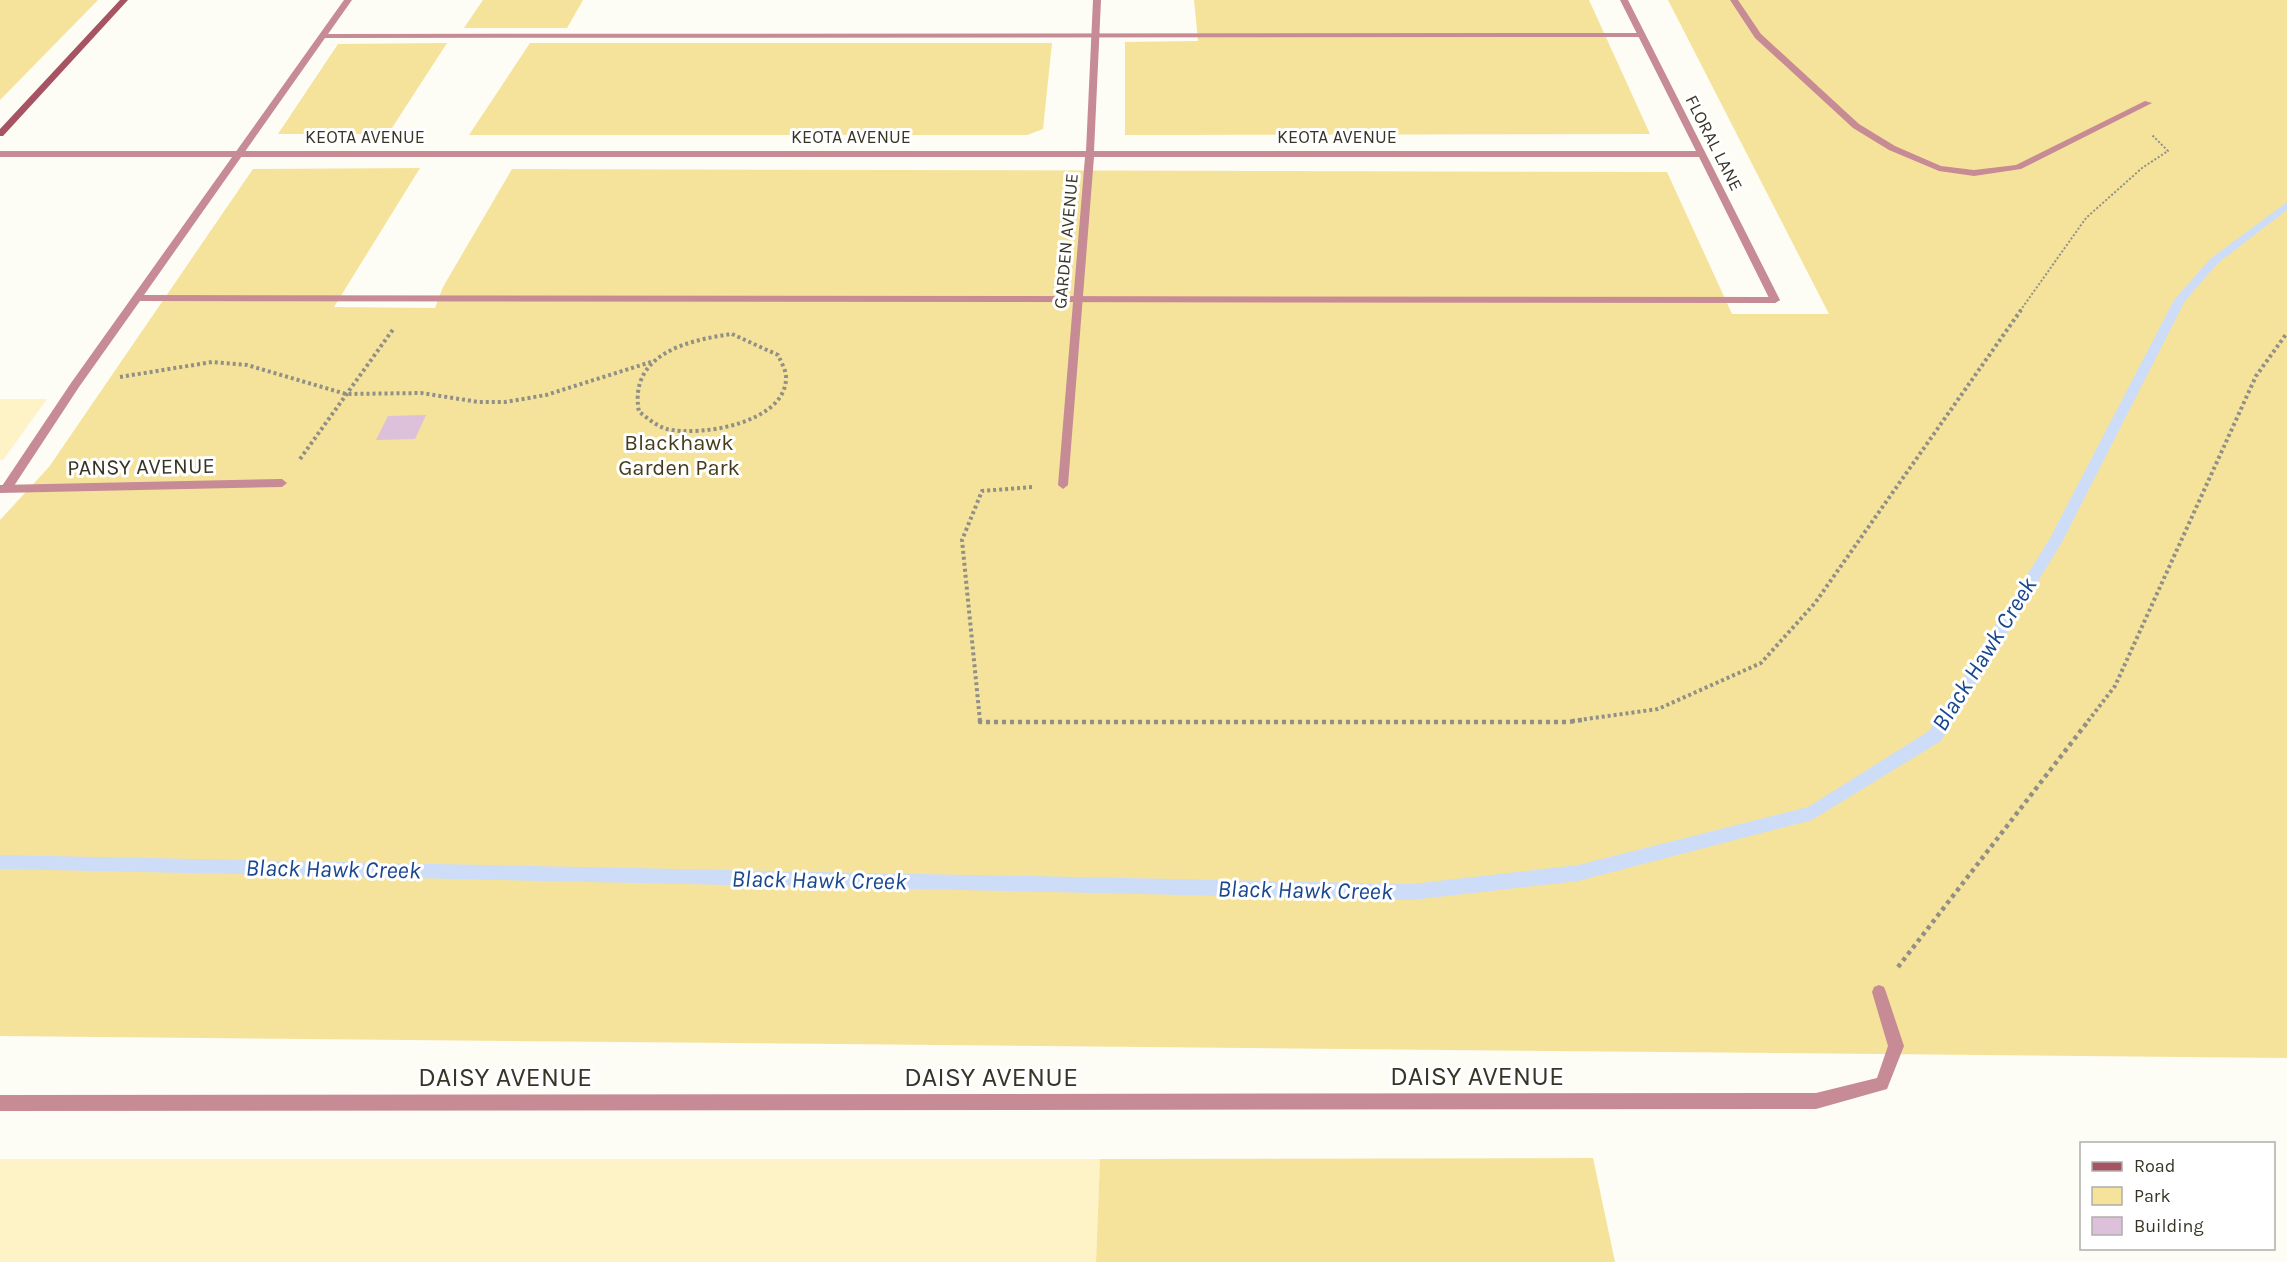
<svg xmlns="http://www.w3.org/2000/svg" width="2287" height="1262" viewBox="0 0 2287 1262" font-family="Karla,sans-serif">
<rect width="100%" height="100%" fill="#fdfcf5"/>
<g fill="#fdf3c7">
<path d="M0,399H47L3,460H0Z"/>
<path d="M0,1159H1100L1096,1262H0Z"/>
</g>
<g fill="#f5e39b">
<path d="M0,0H98L0,100Z"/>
<path d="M483,0H583L567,28H464Z"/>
<path d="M1194,0H1589L1650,134L1125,135V42L1198,41Z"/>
<path d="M1668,0H2287V1058L0,1036V520L49,467L253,169L420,168L334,307L435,308L443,287L512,169L1667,172L1732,314H1829Z"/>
<path d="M447,43L388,134H278L338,44Z"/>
<path d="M530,43H1052L1043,129L1027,135H469Z"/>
<path d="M1593,1158L1615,1262H1096L1100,1159Z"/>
</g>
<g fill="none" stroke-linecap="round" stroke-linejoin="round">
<path fill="#cdddf8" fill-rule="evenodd" d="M2287,202V210L2218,263L2185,301L2062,542L1941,741L1812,820L1578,881L1412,900L0,869V855L1412,884L1578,865L1808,807L1929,731L2049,540L2174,300L2210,259Z"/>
</g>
<path fill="#ddc0d9" d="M426,415L415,439L376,440L388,416Z"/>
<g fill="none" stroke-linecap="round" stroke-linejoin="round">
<path stroke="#929086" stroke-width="2" stroke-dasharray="2 2" stroke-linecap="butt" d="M2020,311L2086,218L2142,168L2168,151L2152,135"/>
<g stroke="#929086" stroke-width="4" stroke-dasharray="3 3" stroke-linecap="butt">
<path d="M732,334L778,355C781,362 786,370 786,377C787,423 700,437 667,429C656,426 648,418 639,412C628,354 688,340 732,334Z"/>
<path d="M120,377L212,362L247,365L346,394L421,393L479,402H505L546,395L651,362"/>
<path d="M300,459L394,328"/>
<path d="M980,721L962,540L982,491L1032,487"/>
<path d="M1572,721L1658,709L1761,663L1815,603L2021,310"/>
<path d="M2088,721L2115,686L2256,376L2287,333"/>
</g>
<g stroke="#929086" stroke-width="4.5" stroke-dasharray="4 4" stroke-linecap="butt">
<path d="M980,720V722H1568L1582,720"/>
<path d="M1898,967L2089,720"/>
</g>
<g fill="#c68b94" fill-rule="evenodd">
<path d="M344,0H352L328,34L1641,33L1645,35L1641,37L325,38L144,295L1775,297L1780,300L1775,303L140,301L79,387L10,492H2L1,489L2,486L71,383Z"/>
<path d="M1730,0H1738L1761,34L1859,124L1895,146L1941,166L1974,170L2016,165L2145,101L2152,103L2021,169L1974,176L1939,171L1889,150L1853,128L1755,38Z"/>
</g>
<g fill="#c68b94" fill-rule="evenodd">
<path d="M1093,0H1101L1094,151H1696L1620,0H1628L1780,300L1775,303L1770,300L1699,157H1094L1068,485L1063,489L1058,485L1085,157H0V151H1086Z"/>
<path d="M282,479L287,483L282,487L0,493V485Z"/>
<path d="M1879,985L1884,987L1886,992L1904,1046L1887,1089L1816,1109L0,1111V1095L1816,1093L1877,1078L1888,1046L1872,992L1874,987Z"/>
</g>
<path fill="#a65463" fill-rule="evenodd" d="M120,0H128L3,136H0V129Z"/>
</g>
<g text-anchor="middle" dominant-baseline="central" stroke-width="6" stroke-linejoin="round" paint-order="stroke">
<g font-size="18" fill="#383527" stroke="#fff">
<text x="365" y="137">KEOTA AVENUE</text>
<text x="851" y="137">KEOTA AVENUE</text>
<text x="1337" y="137">KEOTA AVENUE</text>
<text transform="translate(1714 143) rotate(63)">FLORAL LANE</text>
<text transform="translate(1066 241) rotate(-85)">GARDEN AVENUE</text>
</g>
<g font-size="22" fill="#443c1a" stroke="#fff">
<text x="679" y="443">Blackhawk<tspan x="679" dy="25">Garden Park</tspan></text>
</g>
<g font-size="22" fill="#383527" stroke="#fff">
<text transform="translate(141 467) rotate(-1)">PANSY AVENUE</text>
</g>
<g font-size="24" font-style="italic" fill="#184790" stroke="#fff">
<text transform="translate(1984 654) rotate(-58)">Black Hawk Creek</text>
<text transform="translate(333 869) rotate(1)">Black Hawk Creek</text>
<text transform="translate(819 880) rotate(1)">Black Hawk Creek</text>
<text transform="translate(1305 890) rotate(1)">Black Hawk Creek</text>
</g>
<g font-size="27" fill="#383527" stroke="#fff">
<text x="1477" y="1076">DAISY AVENUE</text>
<text x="505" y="1077">DAISY AVENUE</text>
<text x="991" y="1077">DAISY AVENUE</text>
</g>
</g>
<rect x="2080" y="1142" width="195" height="108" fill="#ffffff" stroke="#afaea9" stroke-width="1.5"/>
<rect x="2092" y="1162" width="30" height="9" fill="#a65463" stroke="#afaea9" stroke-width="1.5"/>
<text x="2134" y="1172" font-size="18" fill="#383527">Road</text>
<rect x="2092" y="1187" width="30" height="18" fill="#f5e39b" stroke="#afaea9" stroke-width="1.5"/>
<text x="2134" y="1202" font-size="18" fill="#383527">Park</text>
<rect x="2092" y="1217" width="30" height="18" fill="#ddc0d9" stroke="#afaea9" stroke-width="1.5"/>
<text x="2134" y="1232" font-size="18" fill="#383527">Building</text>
</svg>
